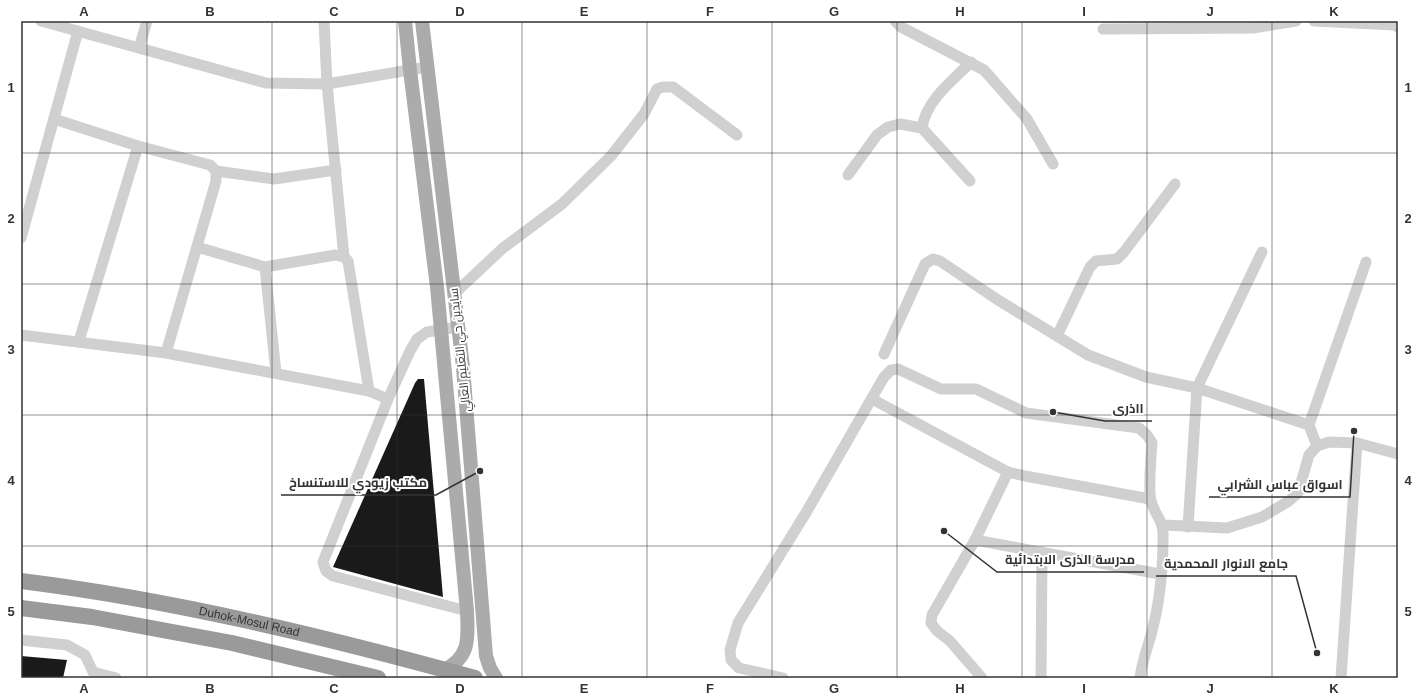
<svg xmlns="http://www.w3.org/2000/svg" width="1419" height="699" viewBox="0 0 1419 699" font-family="Helvetica,Cairo,sans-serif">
<rect width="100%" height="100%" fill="#fff"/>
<g fill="#1a1a1a">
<path d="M418,379H424L443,597L333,567L415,383Z"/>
<path d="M21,656L67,660L63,678H21Z"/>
</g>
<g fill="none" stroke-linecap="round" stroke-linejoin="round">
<g stroke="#d0d0d0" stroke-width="11">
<path d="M41,21L266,83L327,84L427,67"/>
<path d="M324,21L327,84L344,257"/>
<path d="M895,21L901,27L984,70L1027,119L1053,164"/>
<path d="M1314,21L1394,25L1398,27"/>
<path d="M1103,29L1253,28L1296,21"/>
<path d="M139,48L147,21"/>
<path d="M54,119L138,146L210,165L216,171V181L166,353"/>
<path d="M922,128C926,100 952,81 971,62"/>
<path d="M216,171L274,179L336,170"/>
<path d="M848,175L877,135L888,127L900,124L922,128L970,181"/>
<path d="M21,238L78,31"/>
<path d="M197,247L265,267L335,255L344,257L348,261L369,391"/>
<path d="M265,267L276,373"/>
<path d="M454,294L503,248L562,204L611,156L644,114L657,89L663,87H673L737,135"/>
<path d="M458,327L427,332L417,339L410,351L388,399L323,562L326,571L333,576L467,611"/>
<path d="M21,335L166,353L369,391L388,399"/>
<path d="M1057,336L1090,267L1096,261L1117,259L1124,252L1175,184"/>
<path d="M79,341L138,146"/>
<path d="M884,354L925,264L933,259L940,261L998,300L1088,355L1146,377L1197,388L1309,425L1317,446"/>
<path d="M872,399L1008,472L1025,476L1150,499"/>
<path d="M1309,425L1366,262"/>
<path d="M1163,525L1227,528L1262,517L1289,501L1298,493L1309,455L1317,446L1329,442L1357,443L1398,454"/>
<path d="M1188,527L1197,388L1262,252"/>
<path d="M975,540L1160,574"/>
<path d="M21,640L67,645L85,655L93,672L116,678"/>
<path d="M783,678L739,668L731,660L730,650L738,623L807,511L884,377L891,370L898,369L941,389H976L1026,413L1139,428L1147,435L1152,443C1151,457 1148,488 1151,501C1155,516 1164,520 1163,537C1163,568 1160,601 1152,631C1148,647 1142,661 1140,678"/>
<path d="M982,678L950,641L937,631L931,623L932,615L975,540L1008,472"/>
<path d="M1041,678L1042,552"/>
<path d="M1341,678L1357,443"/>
</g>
<g stroke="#ababab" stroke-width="14">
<path d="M405,21L410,70L437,287L467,611C468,637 471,657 444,670"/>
<path d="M422,21L463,367L486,656L490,668L496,678"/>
</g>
<g stroke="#9a9a9a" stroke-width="16">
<path id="s1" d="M21,581C174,600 326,637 475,678"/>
<path d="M21,608L92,617L232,643L378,678"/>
</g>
</g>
<path fill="none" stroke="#333" stroke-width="1" stroke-opacity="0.55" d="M147,21V678M272,21V678M397,21V678M522,21V678M647,21V678M772,21V678M897,21V678M1022,21V678M1147,21V678M1272,21V678M21,153H1398M21,284H1398M21,415H1398M21,546H1398"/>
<g text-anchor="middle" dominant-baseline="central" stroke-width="4" stroke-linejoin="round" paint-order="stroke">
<g font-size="12" fill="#333" stroke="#fff">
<text transform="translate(460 350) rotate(-96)">سايدين حي التعليم العالي</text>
<text stroke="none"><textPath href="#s1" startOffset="232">Duhok-Mosul Road</textPath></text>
</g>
</g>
<path fill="none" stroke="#333" stroke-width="1.5" d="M1053 412L1105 421H1152M480 471L436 495H281M1354 431L1350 497H1209M944 531L997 572H1144M1317 653L1296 576H1156"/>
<g fill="#333" stroke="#fff" stroke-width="1.5">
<circle cx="1053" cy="412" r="4"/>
<circle cx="480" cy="471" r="4"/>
<circle cx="1354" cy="431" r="4"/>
<circle cx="944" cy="531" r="4"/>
<circle cx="1317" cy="653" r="4"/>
</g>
<g font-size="13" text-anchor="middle" font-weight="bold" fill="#333" stroke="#fff" stroke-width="4" stroke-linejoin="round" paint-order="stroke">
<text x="1128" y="413">ااذرى</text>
<text x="358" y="487">مكتب زيودي للاستنساخ</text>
<text x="1280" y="489">اسواق عباس الشرابي</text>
<text x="1070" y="564">مدرسة الذرى الابتدائية</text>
<text x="1226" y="568">جامع الانوار المحمدية</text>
</g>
<rect width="1419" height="699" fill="none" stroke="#ffffff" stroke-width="44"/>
<rect x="22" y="22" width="1375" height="655" fill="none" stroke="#333" stroke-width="1.5"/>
<g font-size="13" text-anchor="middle" font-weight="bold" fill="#333">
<text x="84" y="16">A</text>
<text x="210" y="16">B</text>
<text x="334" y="16">C</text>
<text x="460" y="16">D</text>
<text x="584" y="16">E</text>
<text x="710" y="16">F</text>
<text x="834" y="16">G</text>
<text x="960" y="16">H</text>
<text x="1084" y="16">I</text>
<text x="1210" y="16">J</text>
<text x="1334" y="16">K</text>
<text x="11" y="92">1</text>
<text x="1408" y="92">1</text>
<text x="11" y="223">2</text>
<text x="1408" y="223">2</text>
<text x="11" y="354">3</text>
<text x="1408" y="354">3</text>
<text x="11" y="485">4</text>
<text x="1408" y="485">4</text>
<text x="11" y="616">5</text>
<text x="1408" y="616">5</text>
<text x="84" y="693">A</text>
<text x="210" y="693">B</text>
<text x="334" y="693">C</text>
<text x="460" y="693">D</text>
<text x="584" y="693">E</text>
<text x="710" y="693">F</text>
<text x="834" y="693">G</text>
<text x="960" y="693">H</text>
<text x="1084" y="693">I</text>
<text x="1210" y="693">J</text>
<text x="1334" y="693">K</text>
</g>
</svg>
